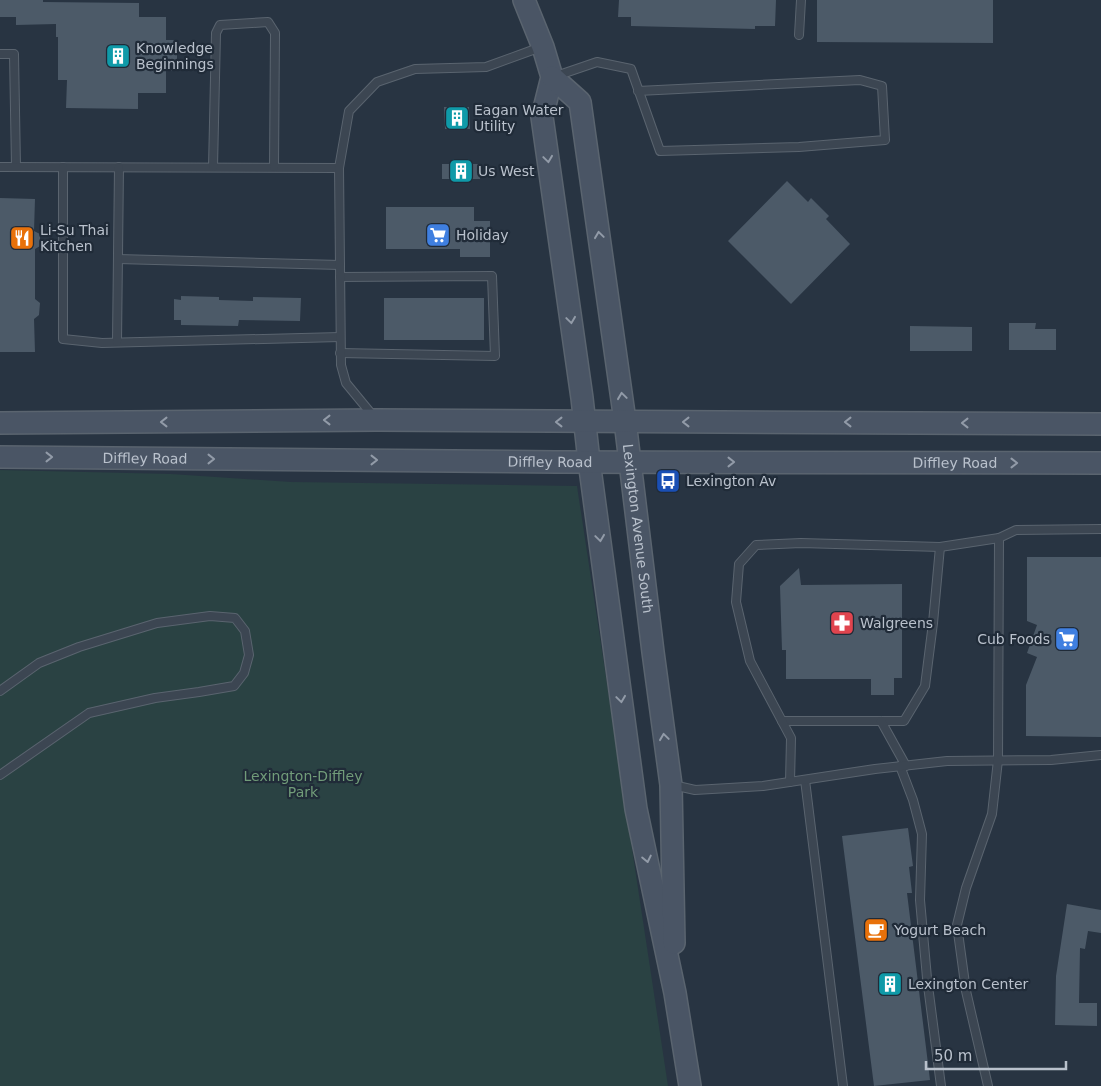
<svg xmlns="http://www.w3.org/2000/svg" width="1101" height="1086" viewBox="0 0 1101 1086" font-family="'DejaVu Sans',sans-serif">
<rect width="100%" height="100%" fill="#283442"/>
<path fill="#2a4243" d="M0,470L171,474L291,482L577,486L668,1086H0Z"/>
<g fill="#4c5a68">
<path d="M0,0H43V2L139,3V17H166V40H177V71H166V93H138V109L66,108L67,80H58V37H56V24L16,25V17H0Z"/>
<path d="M619,0H776L775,26H755V29L631,26V17H618Z"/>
<path d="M817,0H993V43L817,42Z"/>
<path d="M444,107H469L470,129H445Z"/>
<rect x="442" y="164" width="38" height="15"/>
<path d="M787,181L808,202L811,198L829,216L826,219L850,244L791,304L728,241Z"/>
<path d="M0,198L35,199L34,231L40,234V246L35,249V299L40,303L39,315L34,319L35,352H0Z"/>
<path d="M386,207H474V221H490V257H460V249H386Z"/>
<path d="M181,296L219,297V300L253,301V297L301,298L300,321L239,320L238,326L181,325V320H174V299L181,300Z"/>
<rect x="384" y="298" width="100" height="42"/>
<path d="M1009,323H1036L1035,329H1056V350H1009Z"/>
<path d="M910,326L972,327V351H910Z"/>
<path d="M1027,557H1101V737L1026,736V685L1037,657L1027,653L1037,625L1027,621Z"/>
<path d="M799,568L801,585L902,584V678H894V695H871V679H786V650H782L780,586Z"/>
<path d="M908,828L913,866L909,867L912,893H907L930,1080L874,1086L842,836Z"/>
<path d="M1067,904L1101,910V933L1088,931L1085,949L1080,948L1079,1003H1097V1026L1055,1025L1056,976Z"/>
</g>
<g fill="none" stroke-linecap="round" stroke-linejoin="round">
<defs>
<g id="lane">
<path d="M799,35L801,0"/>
<path d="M0,54H14L16,167"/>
<path d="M556,76L597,62L631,69L660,151L799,147L885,140L882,86L860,80L638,91"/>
<path d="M0,167L339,168"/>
<path d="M63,167V339L102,343L340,337"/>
<path d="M213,167L216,33L220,25L268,22L275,33L274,167"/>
<path d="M118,259L340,265"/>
<path d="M117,342L119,167"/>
<path d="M340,353L495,356L492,276L340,277"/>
<path d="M374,417L346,383L341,365L339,168L349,111L377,82L415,69L486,67L541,47"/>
<path d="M0,691L39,663L79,647L157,623L210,616L235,618L245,631L249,655L244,673L234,686L199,692L155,698L89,713L0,775"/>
<path d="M782,721H904L925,686L933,623L940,547"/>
<path d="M881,721L906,766"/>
<path d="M900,766L913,800L922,834L920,900L927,978L941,1086"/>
<path d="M805,780L843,1086"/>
<path d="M790,782L791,738L750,661L736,602L739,564L756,545L801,543L940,547L999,538"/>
<path d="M673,785L695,790L763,786L875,769L947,761L1051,760L1101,755"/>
<path d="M988,1086L966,991L957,925L966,888L992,814L998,760L999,538L1016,530L1101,529"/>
</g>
<g id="secondary">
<path d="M524,0L543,47L552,77L542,117L582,398L589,461L636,809L675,993L690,1086"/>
<path id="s1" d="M552,77L580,102L625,421L653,652L671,785L674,943"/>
<path d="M0,423L377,420L1101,424"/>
<path id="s2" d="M0,457L556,462L1101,463"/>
</g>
</defs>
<use href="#lane" stroke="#5a646f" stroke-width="10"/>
<use href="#secondary" stroke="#5a646f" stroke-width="24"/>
<use href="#lane" stroke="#3c4652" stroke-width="8"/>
<use href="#secondary" stroke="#4a5565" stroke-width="21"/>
</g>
<defs><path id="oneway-chevron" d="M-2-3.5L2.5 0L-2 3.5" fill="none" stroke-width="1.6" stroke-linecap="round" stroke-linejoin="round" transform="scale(1.25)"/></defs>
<g stroke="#929ba8">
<use href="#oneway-chevron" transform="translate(548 159) rotate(82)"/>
<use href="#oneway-chevron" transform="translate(599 235) rotate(-98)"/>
<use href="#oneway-chevron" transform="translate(571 320) rotate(82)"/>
<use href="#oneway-chevron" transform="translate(622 396) rotate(-98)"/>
<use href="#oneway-chevron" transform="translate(327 420) rotate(180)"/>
<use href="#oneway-chevron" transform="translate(164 422) rotate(180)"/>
<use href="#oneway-chevron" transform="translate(559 422) rotate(180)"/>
<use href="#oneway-chevron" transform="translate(686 422) rotate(-180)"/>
<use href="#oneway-chevron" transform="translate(848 422) rotate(-180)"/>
<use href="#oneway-chevron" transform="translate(965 423) rotate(-180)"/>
<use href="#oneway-chevron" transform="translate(49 457)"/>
<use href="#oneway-chevron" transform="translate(211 459)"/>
<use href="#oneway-chevron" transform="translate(374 460)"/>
<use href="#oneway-chevron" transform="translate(731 462)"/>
<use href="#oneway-chevron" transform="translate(1014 463)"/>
<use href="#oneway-chevron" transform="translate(600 538) rotate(82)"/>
<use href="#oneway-chevron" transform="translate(621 699) rotate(82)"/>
<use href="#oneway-chevron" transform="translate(664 737) rotate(-98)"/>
<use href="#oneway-chevron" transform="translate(647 859) rotate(78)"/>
</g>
<defs>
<symbol id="building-square" viewBox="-11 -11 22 22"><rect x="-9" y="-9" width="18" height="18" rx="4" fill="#0f9aa8" stroke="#202b38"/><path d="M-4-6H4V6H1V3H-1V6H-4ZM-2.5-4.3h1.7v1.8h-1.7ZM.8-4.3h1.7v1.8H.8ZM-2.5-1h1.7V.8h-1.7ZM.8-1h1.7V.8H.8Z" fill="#fff"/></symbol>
<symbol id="supermarket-square" viewBox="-11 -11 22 22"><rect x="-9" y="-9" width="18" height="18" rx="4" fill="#3f7fe0" stroke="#202b38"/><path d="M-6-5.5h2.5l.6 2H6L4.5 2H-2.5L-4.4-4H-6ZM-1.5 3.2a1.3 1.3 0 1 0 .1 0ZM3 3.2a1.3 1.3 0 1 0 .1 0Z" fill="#fff"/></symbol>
<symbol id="restaurant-square" viewBox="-11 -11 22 22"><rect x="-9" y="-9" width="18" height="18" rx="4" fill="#e8710a" stroke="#202b38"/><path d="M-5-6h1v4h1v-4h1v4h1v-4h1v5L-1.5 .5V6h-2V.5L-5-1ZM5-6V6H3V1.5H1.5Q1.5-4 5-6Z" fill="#fff"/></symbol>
<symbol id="bus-square" viewBox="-11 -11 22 22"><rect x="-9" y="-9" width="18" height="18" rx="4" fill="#1a4fb4" stroke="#202b38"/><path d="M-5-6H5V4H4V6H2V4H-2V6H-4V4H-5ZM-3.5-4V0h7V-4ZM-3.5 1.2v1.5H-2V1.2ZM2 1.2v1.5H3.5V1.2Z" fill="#fff"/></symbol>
<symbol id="pharmacy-square" viewBox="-11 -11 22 22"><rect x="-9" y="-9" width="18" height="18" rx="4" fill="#e0444e" stroke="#202b38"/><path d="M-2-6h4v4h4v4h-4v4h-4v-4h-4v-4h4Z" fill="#fff"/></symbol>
<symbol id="cafe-square" viewBox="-11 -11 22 22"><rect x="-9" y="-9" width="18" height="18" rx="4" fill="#e8710a" stroke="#202b38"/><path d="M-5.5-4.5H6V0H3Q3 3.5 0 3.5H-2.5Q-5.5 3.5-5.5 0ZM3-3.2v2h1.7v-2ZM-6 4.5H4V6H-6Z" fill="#fff"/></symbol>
</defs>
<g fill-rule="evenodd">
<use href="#building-square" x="104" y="42" width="28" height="28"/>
<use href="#building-square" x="443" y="104" width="28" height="28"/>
<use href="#building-square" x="447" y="157" width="28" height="28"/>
<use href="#supermarket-square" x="424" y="221" width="28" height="28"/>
<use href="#restaurant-square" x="8" y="224" width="28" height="28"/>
<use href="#bus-square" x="654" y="467" width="28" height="28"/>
<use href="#pharmacy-square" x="828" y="609" width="28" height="28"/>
<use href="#supermarket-square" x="1053" y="625" width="28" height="28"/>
<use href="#cafe-square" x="862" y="916" width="28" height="28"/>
<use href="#building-square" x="876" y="970" width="28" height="28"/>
</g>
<g text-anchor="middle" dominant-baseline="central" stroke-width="4.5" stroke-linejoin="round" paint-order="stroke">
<g font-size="14" fill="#b9c1cc" stroke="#202b38" text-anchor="start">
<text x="136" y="48">Knowledge<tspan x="136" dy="16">Beginnings</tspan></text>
<text x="474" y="110">Eagan Water<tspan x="474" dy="16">Utility</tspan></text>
<text x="478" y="171">Us West</text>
<text x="40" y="230">Li-Su Thai<tspan x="40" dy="16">Kitchen</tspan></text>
<text x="456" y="235">Holiday</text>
<text x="686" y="481">Lexington Av</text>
<text x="860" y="623">Walgreens</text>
<text x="1050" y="639" text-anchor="end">Cub Foods</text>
<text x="894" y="930">Yogurt Beach</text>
<text x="908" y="984">Lexington Center</text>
</g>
<g font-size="14" fill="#b9c1cc" stroke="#202b38">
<text stroke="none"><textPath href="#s2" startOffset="145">Diffley Road</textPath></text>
<text stroke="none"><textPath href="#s2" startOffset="550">Diffley Road</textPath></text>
<text stroke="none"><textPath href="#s2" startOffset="955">Diffley Road</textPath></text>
<text stroke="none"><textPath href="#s1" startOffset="468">Lexington Avenue South</textPath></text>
</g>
<g font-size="14" fill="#719c79" stroke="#202b38">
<text x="303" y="776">Lexington-Diffley<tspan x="303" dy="16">Park</tspan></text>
</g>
</g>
<path d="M926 1061v8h140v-8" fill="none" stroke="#b9c1cc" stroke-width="2.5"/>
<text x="934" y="1061" font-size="15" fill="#b9c1cc" stroke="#202b38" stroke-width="4" paint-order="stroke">50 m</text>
</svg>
